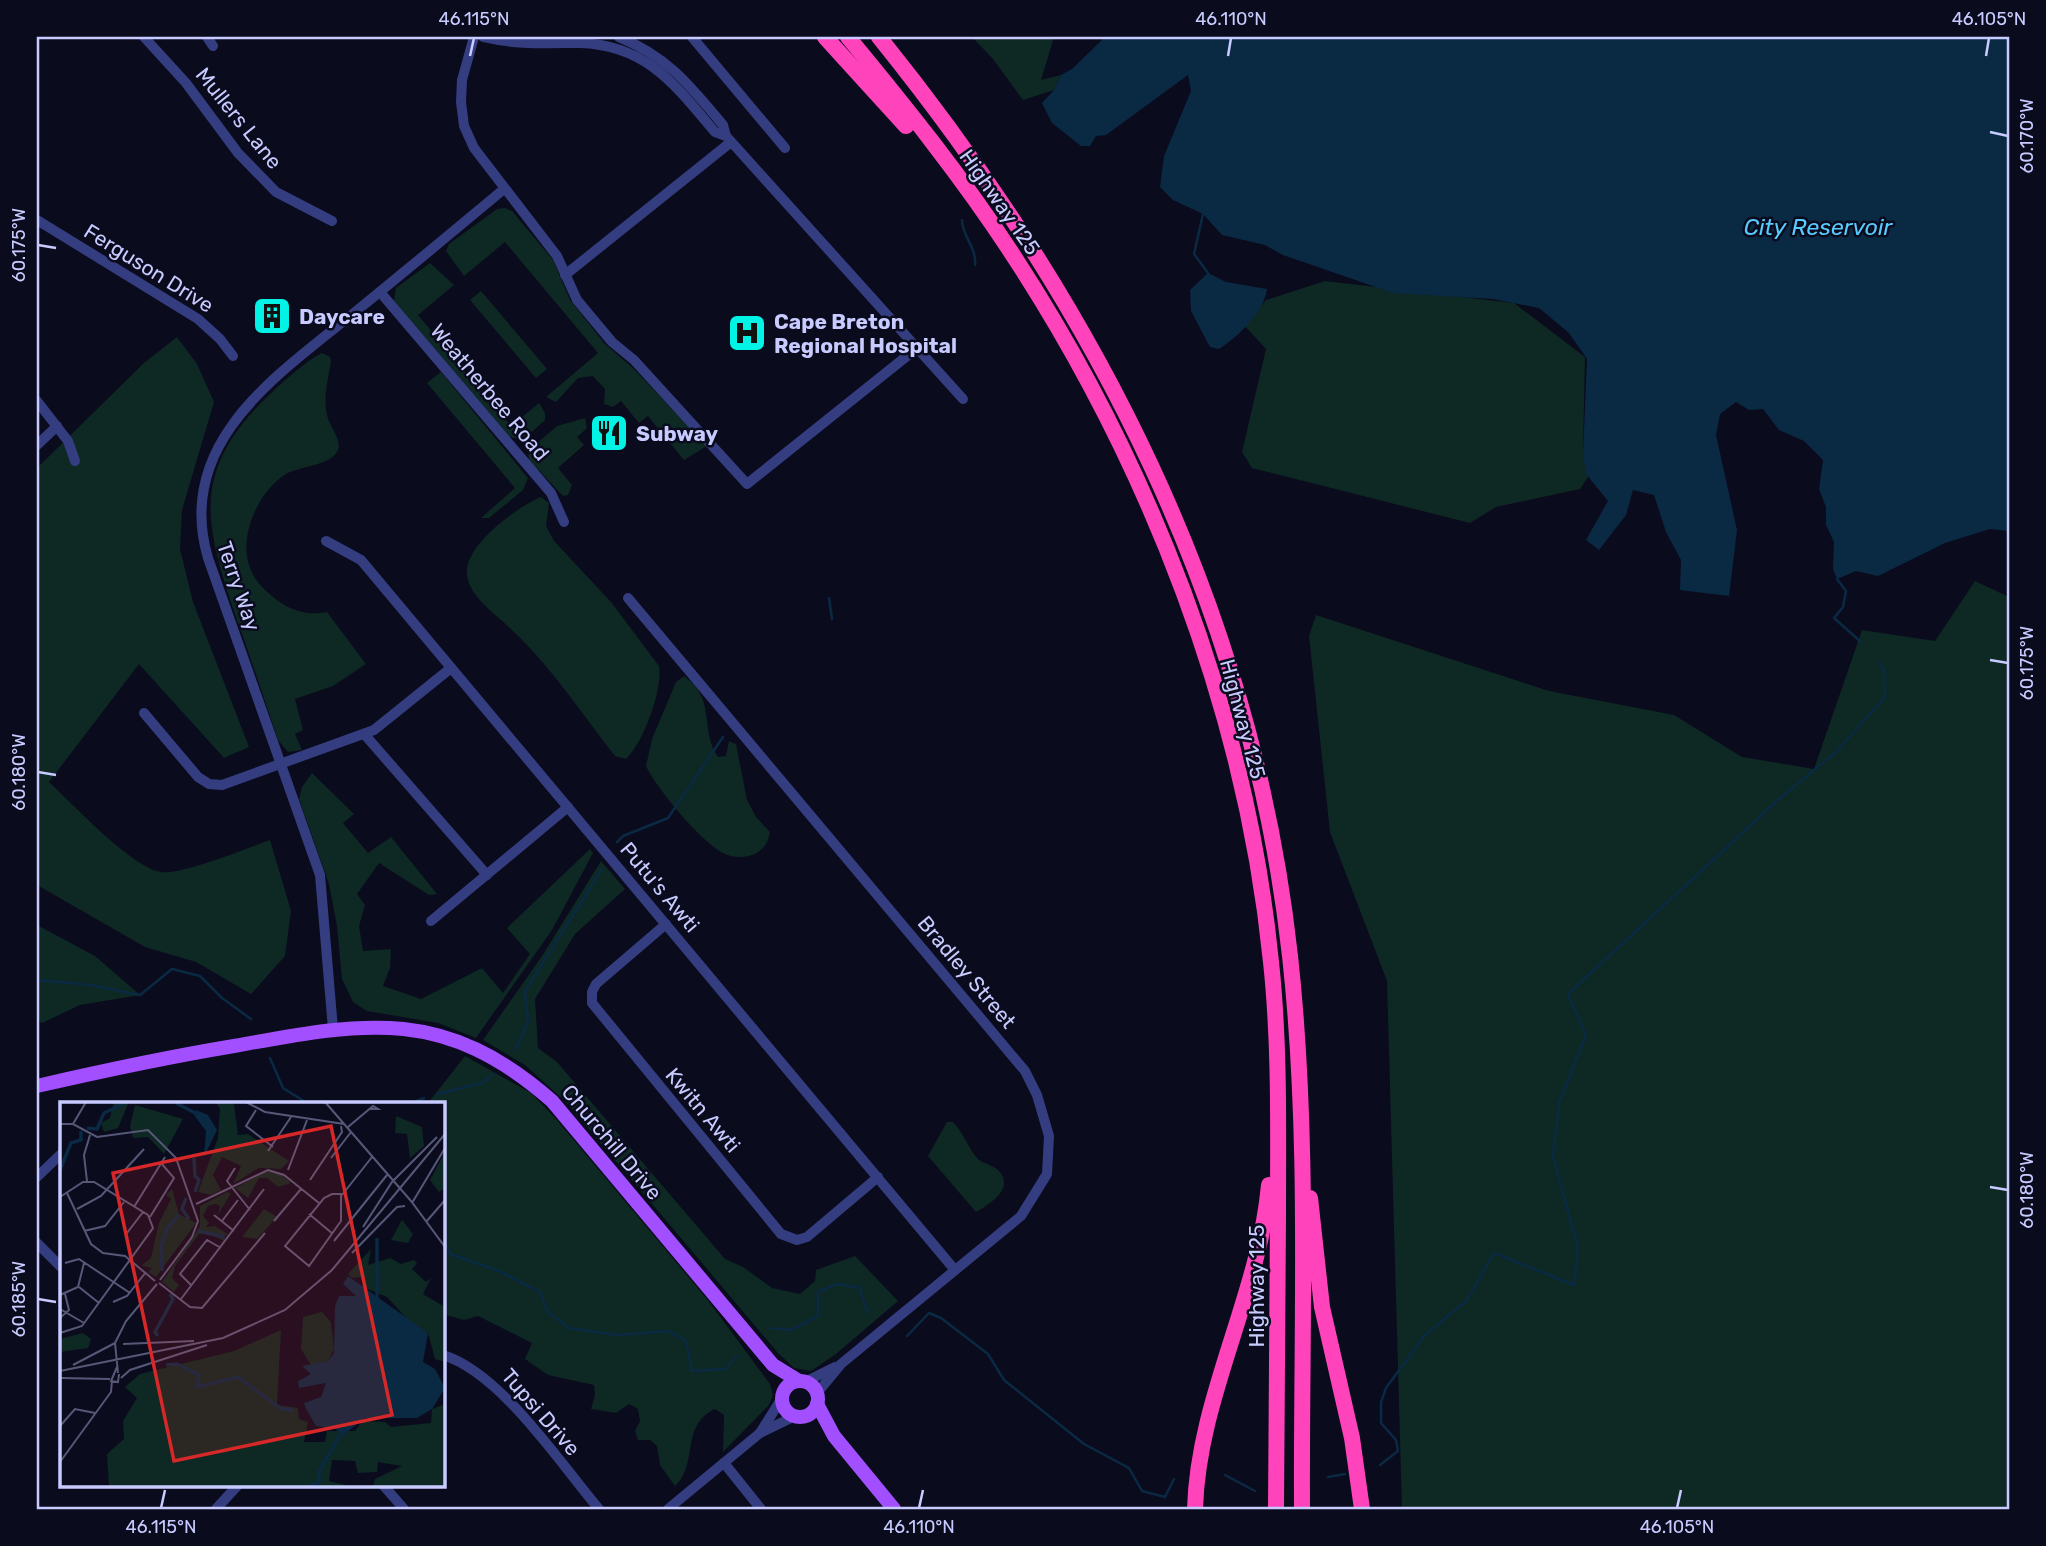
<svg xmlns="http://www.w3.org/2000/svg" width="2046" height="1546" viewBox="0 0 2046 1546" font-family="Rubik,sans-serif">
<rect width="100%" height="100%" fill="#0b0b1e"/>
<g fill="#0e2823">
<path d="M972,37H1054L1041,80L1061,75L1054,90L1023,100L993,59Z"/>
<path d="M505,208L512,211L553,260L570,300L605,344L634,369L707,446L684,460L648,416L639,423L621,401L613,407L604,404L605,389L593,376L578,378L556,402L546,397L598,353L505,242L464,276L446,251L449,244L497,209Z"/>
<path d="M430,263L454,285L418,315L511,426L539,403L545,413V420L523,440L510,437L394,301L396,288Z"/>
<path d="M1325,281L1514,303L1585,357L1583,453L1588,477L1580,489L1496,507L1470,523L1252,468L1242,452L1266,349L1245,326L1266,300Z"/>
<path d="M481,291L547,369L536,378L470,300Z"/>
<path d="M177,337L197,364L214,402L182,510L180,549L193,602L249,747L224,758L139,664L49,782C73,804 131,867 161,872C182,875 247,848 270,840L291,911L285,956L251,994L196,962L145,947L37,885V468L144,363Z"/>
<path d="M322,353L330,357L331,362C328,379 323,398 327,415C329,426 342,439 338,450C331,466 300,466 286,474C258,491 238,537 250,568C255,582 266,591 277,600C291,611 310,616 327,612L366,664L333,686L295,699L303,730L295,734L302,750L288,752L278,740C264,698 250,656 235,614C204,522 191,470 268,396C284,381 303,363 322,353Z"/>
<path d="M441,372L528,478L523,490L489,518H481L515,488L427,383Z"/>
<path d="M585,418L587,428L577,437L584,445L558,468L572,485L568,495L563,496L529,460L528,451L557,426Z"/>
<path d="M541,497L549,503L546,526L554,541L611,602L659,666C663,690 643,743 626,759L615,756C583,715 552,668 514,632C499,616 470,599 467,575C463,546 517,507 541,497Z"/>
<path d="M1975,581L2009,597V1509H1402L1387,981L1330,832L1309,636L1316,615L1549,691L1674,715L1742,757L1814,769L1862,630L1935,641Z"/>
<path d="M684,676C717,699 699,729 718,757L726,756L729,741L736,744L747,800L756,817L770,832C768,843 764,849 755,854C744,858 732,858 723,853C701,842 657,789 646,766L652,739L676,682Z"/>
<path d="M312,773L354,814L343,823L368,853L391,837L437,894L429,895L379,863L357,894L365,905L359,926L363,951L391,949L390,968L383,986L421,999L482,968L503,993L530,954L507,928L590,849L593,853L552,930L476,1038L438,1023L367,1011L353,1002L342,979L337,926L329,884L299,799L302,787Z"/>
<path d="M601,861L625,889L575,934L535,999L538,1048L557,1062L725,1259L743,1267L772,1288L800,1294L815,1281L816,1270L855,1256L898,1301L836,1354L811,1371L794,1368L778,1353L566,1102L525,1065L483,1040L542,956Z"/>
<path d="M37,925L95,956L140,995L80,1005L42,1023L37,1020Z"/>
<path d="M465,1056L531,1093L557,1120L707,1299L770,1384L773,1395L769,1405L723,1452L724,1415L715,1409C680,1425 699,1464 675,1486L660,1465L657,1446L650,1440H638L635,1431L640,1421L638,1409L629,1404L616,1413L591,1409L595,1395L594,1385L548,1375L525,1359L532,1343L478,1316L464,1320L443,1314V1103H428Z"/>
<path d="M947,1122H953C964,1133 969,1150 978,1159C984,1164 993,1165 998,1170C1016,1188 990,1204 976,1212L928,1156Z"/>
</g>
<g fill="#0a2943">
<path d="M1105,37H2009V531L1990,529L1945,543L1878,576L1856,571L1837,579L1833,569L1834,542L1826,525V507L1819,489L1823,460L1804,441L1779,430L1763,409L1749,410L1736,402L1720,414L1716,435L1737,530L1729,596L1680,590L1681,560L1666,532L1654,495L1633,490L1626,515L1599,550L1586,540L1608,501L1586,474L1583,453L1587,359L1569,333L1539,308L1493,299L1393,293L1283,255L1265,245L1222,235L1203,214L1173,200L1160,187L1164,156L1191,91L1188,75L1106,135L1096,136L1090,146H1081L1052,123L1042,103L1054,90L1061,75L1072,69Z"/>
<path d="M1208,273L1226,282L1267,289C1264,312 1239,336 1219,349L1210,347L1191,311L1190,290Z"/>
</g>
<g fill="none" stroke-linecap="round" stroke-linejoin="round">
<g stroke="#0a2943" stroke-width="2.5">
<path d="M1203,214L1194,254L1208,273"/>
<path d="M962,220C962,236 977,248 975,265"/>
<path d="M1837,579L1846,591L1843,607L1834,618L1861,642"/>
<path d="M829,598L832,619"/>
<path d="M617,842L623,836L668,818L723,737"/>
<path d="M37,980L91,985L140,995L172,969L200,976L222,998L251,1019"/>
<path d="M516,1050L528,1021L525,991L602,869"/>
<path d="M270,1058L283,1088L307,1103"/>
<path d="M438,1094L482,1083L493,1074"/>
<path d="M412,1103L424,1098"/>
<path d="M443,1238L450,1254L499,1271L540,1292L548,1312L569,1328L617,1335L669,1331L686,1341L692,1371L725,1369L737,1356"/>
<path d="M770,1328L791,1330L818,1316V1292L837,1284L860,1288L867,1312"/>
<path d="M907,1336L929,1313L941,1318L988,1354L1004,1380L1084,1444L1129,1468L1142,1491L1165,1497L1174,1479"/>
<path d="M1380,1465L1398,1451L1396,1440L1381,1423V1402L1386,1388L1424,1336L1467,1300L1494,1253L1574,1285L1578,1248L1553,1156L1559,1103L1586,1035L1568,994L1779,799L1836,752L1885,697L1884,669L1878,662"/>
<path d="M1225,1475L1255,1491"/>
<path d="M1328,1477L1345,1474"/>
</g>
<g stroke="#343d7f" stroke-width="10">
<path d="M144,37L186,83L238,153L276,192L332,221"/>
<path d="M207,37L213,46"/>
<path d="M474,37L462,80L461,102L464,126L474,148L557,256L577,300L612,342L634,360L747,484L917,348L726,136L715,132C675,85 647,45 580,43C547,43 516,45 483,37"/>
<path d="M619,37C668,57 690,86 723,125L726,136"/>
<path d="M692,37L785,148"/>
<path d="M37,220L198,319L220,339L233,356"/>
<path d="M565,275L731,142"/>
<path d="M380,292L551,493L564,522"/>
<path d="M917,348L963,399"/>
<path d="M37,401L68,441L75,461"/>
<path d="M37,445L57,426"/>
<path d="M326,541L361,560L954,1269"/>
<path d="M628,598L1025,1071L1037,1095L1049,1136L1047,1174L1021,1216L841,1364L817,1393"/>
<path d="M144,713L198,777L209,784L222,785L374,730L451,668"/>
<path d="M365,735L487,875"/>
<path d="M431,921L568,807"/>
<path d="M666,924L596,984L592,992V1003L781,1234L797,1240L807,1237L878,1177"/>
<path d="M333,1029L320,875L208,558C173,440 282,372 360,308C408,269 456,229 504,189"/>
<path d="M37,1177L61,1154"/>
<path d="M37,1243L61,1267"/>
<path d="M443,1355C501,1373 559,1462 599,1509"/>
<path d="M805,1382L835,1367"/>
<path d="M760,1433L782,1398"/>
<path d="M724,1463L761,1509"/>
<path d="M383,1485L404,1509"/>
<path d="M216,1509L238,1485"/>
<path d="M668,1509L760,1433L795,1416"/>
</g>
<g stroke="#a14fff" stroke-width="14">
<path d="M37,1086C102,1071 168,1057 234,1046C365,1022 444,1006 552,1101L773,1365L799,1381"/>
<circle cx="800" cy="1399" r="18"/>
<path d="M817,1404L834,1436L894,1509"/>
</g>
<g stroke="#ff43bb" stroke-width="16">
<path d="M825,37L906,126"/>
<path d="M848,37C905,106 962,177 1011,252C1149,462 1246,711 1271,962C1280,1046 1278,1131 1278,1215C1277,1313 1276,1411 1276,1509"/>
<path d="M879,37C1096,306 1252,608 1290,956C1310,1137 1301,1326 1302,1509"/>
<path d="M1310,1198L1322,1307L1352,1438L1362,1509"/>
<path d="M1195,1509C1198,1398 1259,1296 1269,1185"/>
</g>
</g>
<path fill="none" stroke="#c8cbff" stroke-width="2.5" d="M470,56L474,38M1228,56L1231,38M1986,56L1989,38M1990,132L2008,136M38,245L56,248M1990,660L2008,663M38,772L56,775M1990,1187L2008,1190M38,1299L56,1302M161,1508L165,1490M919,1508L923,1490M1677,1508L1681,1490"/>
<defs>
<symbol id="building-square" viewBox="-11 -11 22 22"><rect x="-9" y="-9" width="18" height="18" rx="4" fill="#00f3e4" stroke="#0b0b1e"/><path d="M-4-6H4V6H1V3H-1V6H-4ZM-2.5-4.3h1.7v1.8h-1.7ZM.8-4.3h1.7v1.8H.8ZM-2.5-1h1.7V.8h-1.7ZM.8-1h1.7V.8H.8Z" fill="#111"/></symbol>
<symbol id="hospital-square" viewBox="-11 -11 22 22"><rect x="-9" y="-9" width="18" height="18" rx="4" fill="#00f3e4" stroke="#0b0b1e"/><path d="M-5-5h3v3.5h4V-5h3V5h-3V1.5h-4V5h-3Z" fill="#111"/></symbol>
<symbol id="restaurant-square" viewBox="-11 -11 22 22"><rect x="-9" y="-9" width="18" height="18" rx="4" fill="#00f3e4" stroke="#0b0b1e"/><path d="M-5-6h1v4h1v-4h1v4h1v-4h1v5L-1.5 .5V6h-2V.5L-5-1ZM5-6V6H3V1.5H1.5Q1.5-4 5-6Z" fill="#111"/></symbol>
</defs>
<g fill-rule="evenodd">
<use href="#building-square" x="250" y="294" width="44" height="44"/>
<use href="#hospital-square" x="725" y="311" width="44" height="44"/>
<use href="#restaurant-square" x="587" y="411" width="44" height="44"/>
</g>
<g text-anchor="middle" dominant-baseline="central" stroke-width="5" stroke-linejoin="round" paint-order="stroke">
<g font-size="21" fill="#c8cbff" stroke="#0b0b1e">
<text transform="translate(239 118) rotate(51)">Mullers Lane</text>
<text transform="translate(1000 202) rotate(55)">Highway 125</text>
<text transform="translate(149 268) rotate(32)">Ferguson Drive</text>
<text transform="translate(490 392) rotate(50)">Weatherbee Road</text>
<text transform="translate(239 586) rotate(71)">Terry Way</text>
<text transform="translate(1243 719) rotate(75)">Highway 125</text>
<text transform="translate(660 887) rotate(50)">Putu's Awti</text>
<text transform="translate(967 972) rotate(50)">Bradley Street</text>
<text transform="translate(703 1110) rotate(50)">Kwitn Awti</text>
<text transform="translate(612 1142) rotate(50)">Churchill Drive</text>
<text transform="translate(1256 1286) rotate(-90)">Highway 125</text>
<text transform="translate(541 1412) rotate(49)">Tupsi Drive</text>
</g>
<g font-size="21" font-weight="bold" fill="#c8cbff" stroke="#0b0b1e" text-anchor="start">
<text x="299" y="316">Daycare</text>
<text x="774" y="321">Cape Breton<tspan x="774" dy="24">Regional Hospital</tspan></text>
<text x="636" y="433">Subway</text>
</g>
<g font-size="23" font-style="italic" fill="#56ccff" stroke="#0b0b1e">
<text x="1818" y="227">City Reservoir</text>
</g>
</g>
<g transform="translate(60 1102)">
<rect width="385" height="385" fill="#0b0b1e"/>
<path d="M54,0H69L58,26L44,30L41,21L50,16ZM156,0L174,2L178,33L188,32L229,59L221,67L199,66L173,82L181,64L162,55L153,73L161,88L151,93L138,90L158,36L160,7ZM75,3L123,17L104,52L88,35L73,36L70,24ZM336,14L362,25L364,44L350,56L347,32L335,31ZM385,50V86L379,90L370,78ZM207,69L220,71L231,81L218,85L207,76H199L188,96L175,86ZM112,87L119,112L136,121L96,175L88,170L92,166L81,164L91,156L99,121L111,97L106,93ZM167,90L171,91L158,113L160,104L156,102L148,104L143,114L149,121L146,125L155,124L169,133H165L164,139L146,130L139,132L115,164L112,176L119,183L114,190L102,180L140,124V104ZM204,107L217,115L197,137L182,135ZM342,118L353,132L348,141L331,138ZM311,147L308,163L330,156L341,162L354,158L357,161L352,167L366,180L371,176L363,192L385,205V281V260L375,257L368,231L351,221L327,195L305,186L301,175L292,176L288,172ZM262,210L271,220L274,247L268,259L251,263L241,247L243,215ZM221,228L217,303L238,306L239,317L248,320L244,340H265L267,329H295L302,319L325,320L331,325L371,321L372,307L383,303L385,286V385H313L315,377L342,364L318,360L317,370L298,371L295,359L272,358L269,379L294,385H49L47,352L64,337L63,319L77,296L65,285L80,272L174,249ZM23,231L31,237L28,246L0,250V237Z" fill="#0e2823"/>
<path d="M136,8L148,13L157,28L144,55L146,29L134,13ZM288,174L368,231L363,260L375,267L385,286L372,307L357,316H305L282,334L276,327L256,324L246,307L244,301L261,295L266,281L239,286L238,279L251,272L242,264L268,259L274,251L275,204L279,194H296L283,182Z" fill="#0a2943"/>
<path fill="none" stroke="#0a2943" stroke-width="3.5" d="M116,1L137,12M27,26L37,27L44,11L67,0M134,56L135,74L139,78L135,90M0,68L11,41L21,38V29M126,96L122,107L129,117M138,129L165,135M317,136V196M102,169L101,144L108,125L119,113M98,234L95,230L113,197L110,192M106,263L117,262L139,273L137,285L178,275L220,306L234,309M249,385L259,380V370L280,333"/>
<path fill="none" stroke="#575878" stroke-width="2" d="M186,0L205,10L284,22M265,0L351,99L385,145M196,8L186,24L213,45M0,22H13L37,35L88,28L116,56L138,119L132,135L100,178M13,22L26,0M288,25L313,4L318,7H310M208,49L231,15M271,56L291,30M175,66L167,79L190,108M228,68L247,18M250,78L282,30L281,24M27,79L24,53L30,33M7,91L31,142L43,151L65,154L95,179M281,92V119L249,164L225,144L264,96L272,92H281L282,93M282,93L312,55M0,95L23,80H34L88,113L93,126L22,224L0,231M352,101L385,46M136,102L208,68L224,73L259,101M74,105L105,55M17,107L41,94L84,47M249,112L273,132M154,113L174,129M90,115L114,76L101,61M162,119L178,98M214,119L241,87M366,120L385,98M303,125L332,80L377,35M24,129L45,124L64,100M67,131L83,110M274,139L327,73M292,151L337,105L345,104M5,161L19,157L70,191M99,181L130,205L142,206L205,131M131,183L120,172L147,138L161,146M19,185L39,201M0,193L18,185L24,161M121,197L204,87M53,200L67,194L86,170M0,207L24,221M0,216L9,208L5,192M63,242L134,239M13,263L55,241M57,265L51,279L58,280L59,272M0,269L163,236L225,208L272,168L385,32M58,271L55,241L66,219L97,182M0,276L50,277M61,276L70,268L147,243M0,324L15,307L35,311M0,360L51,290L52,279"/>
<path fill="#d62828" fill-opacity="0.15" stroke="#d62828" stroke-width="3.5" d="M271,24L332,313L114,359L53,71Z"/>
<rect width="385" height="385" fill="none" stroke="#c8cbff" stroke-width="3.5"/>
</g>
<rect width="2046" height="1546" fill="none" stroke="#0b0b1e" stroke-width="77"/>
<rect x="38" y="38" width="1970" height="1470" fill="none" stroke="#c8cbff" stroke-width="2.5"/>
<g font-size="18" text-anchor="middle" fill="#c8cbff">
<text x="474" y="25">46.115°N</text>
<text x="1231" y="25">46.110°N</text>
<text x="1989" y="25">46.105°N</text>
<text transform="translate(2027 136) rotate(-90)" y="6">60.170°W</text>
<text transform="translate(19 245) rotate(-90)" y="6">60.175°W</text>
<text transform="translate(2027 663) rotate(-90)" y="6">60.175°W</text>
<text transform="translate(19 772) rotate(-90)" y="6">60.180°W</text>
<text transform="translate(2027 1190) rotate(-90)" y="6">60.180°W</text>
<text transform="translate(19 1299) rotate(-90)" y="6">60.185°W</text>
<text x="161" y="1533">46.115°N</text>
<text x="919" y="1533">46.110°N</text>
<text x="1677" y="1533">46.105°N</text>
</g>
</svg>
